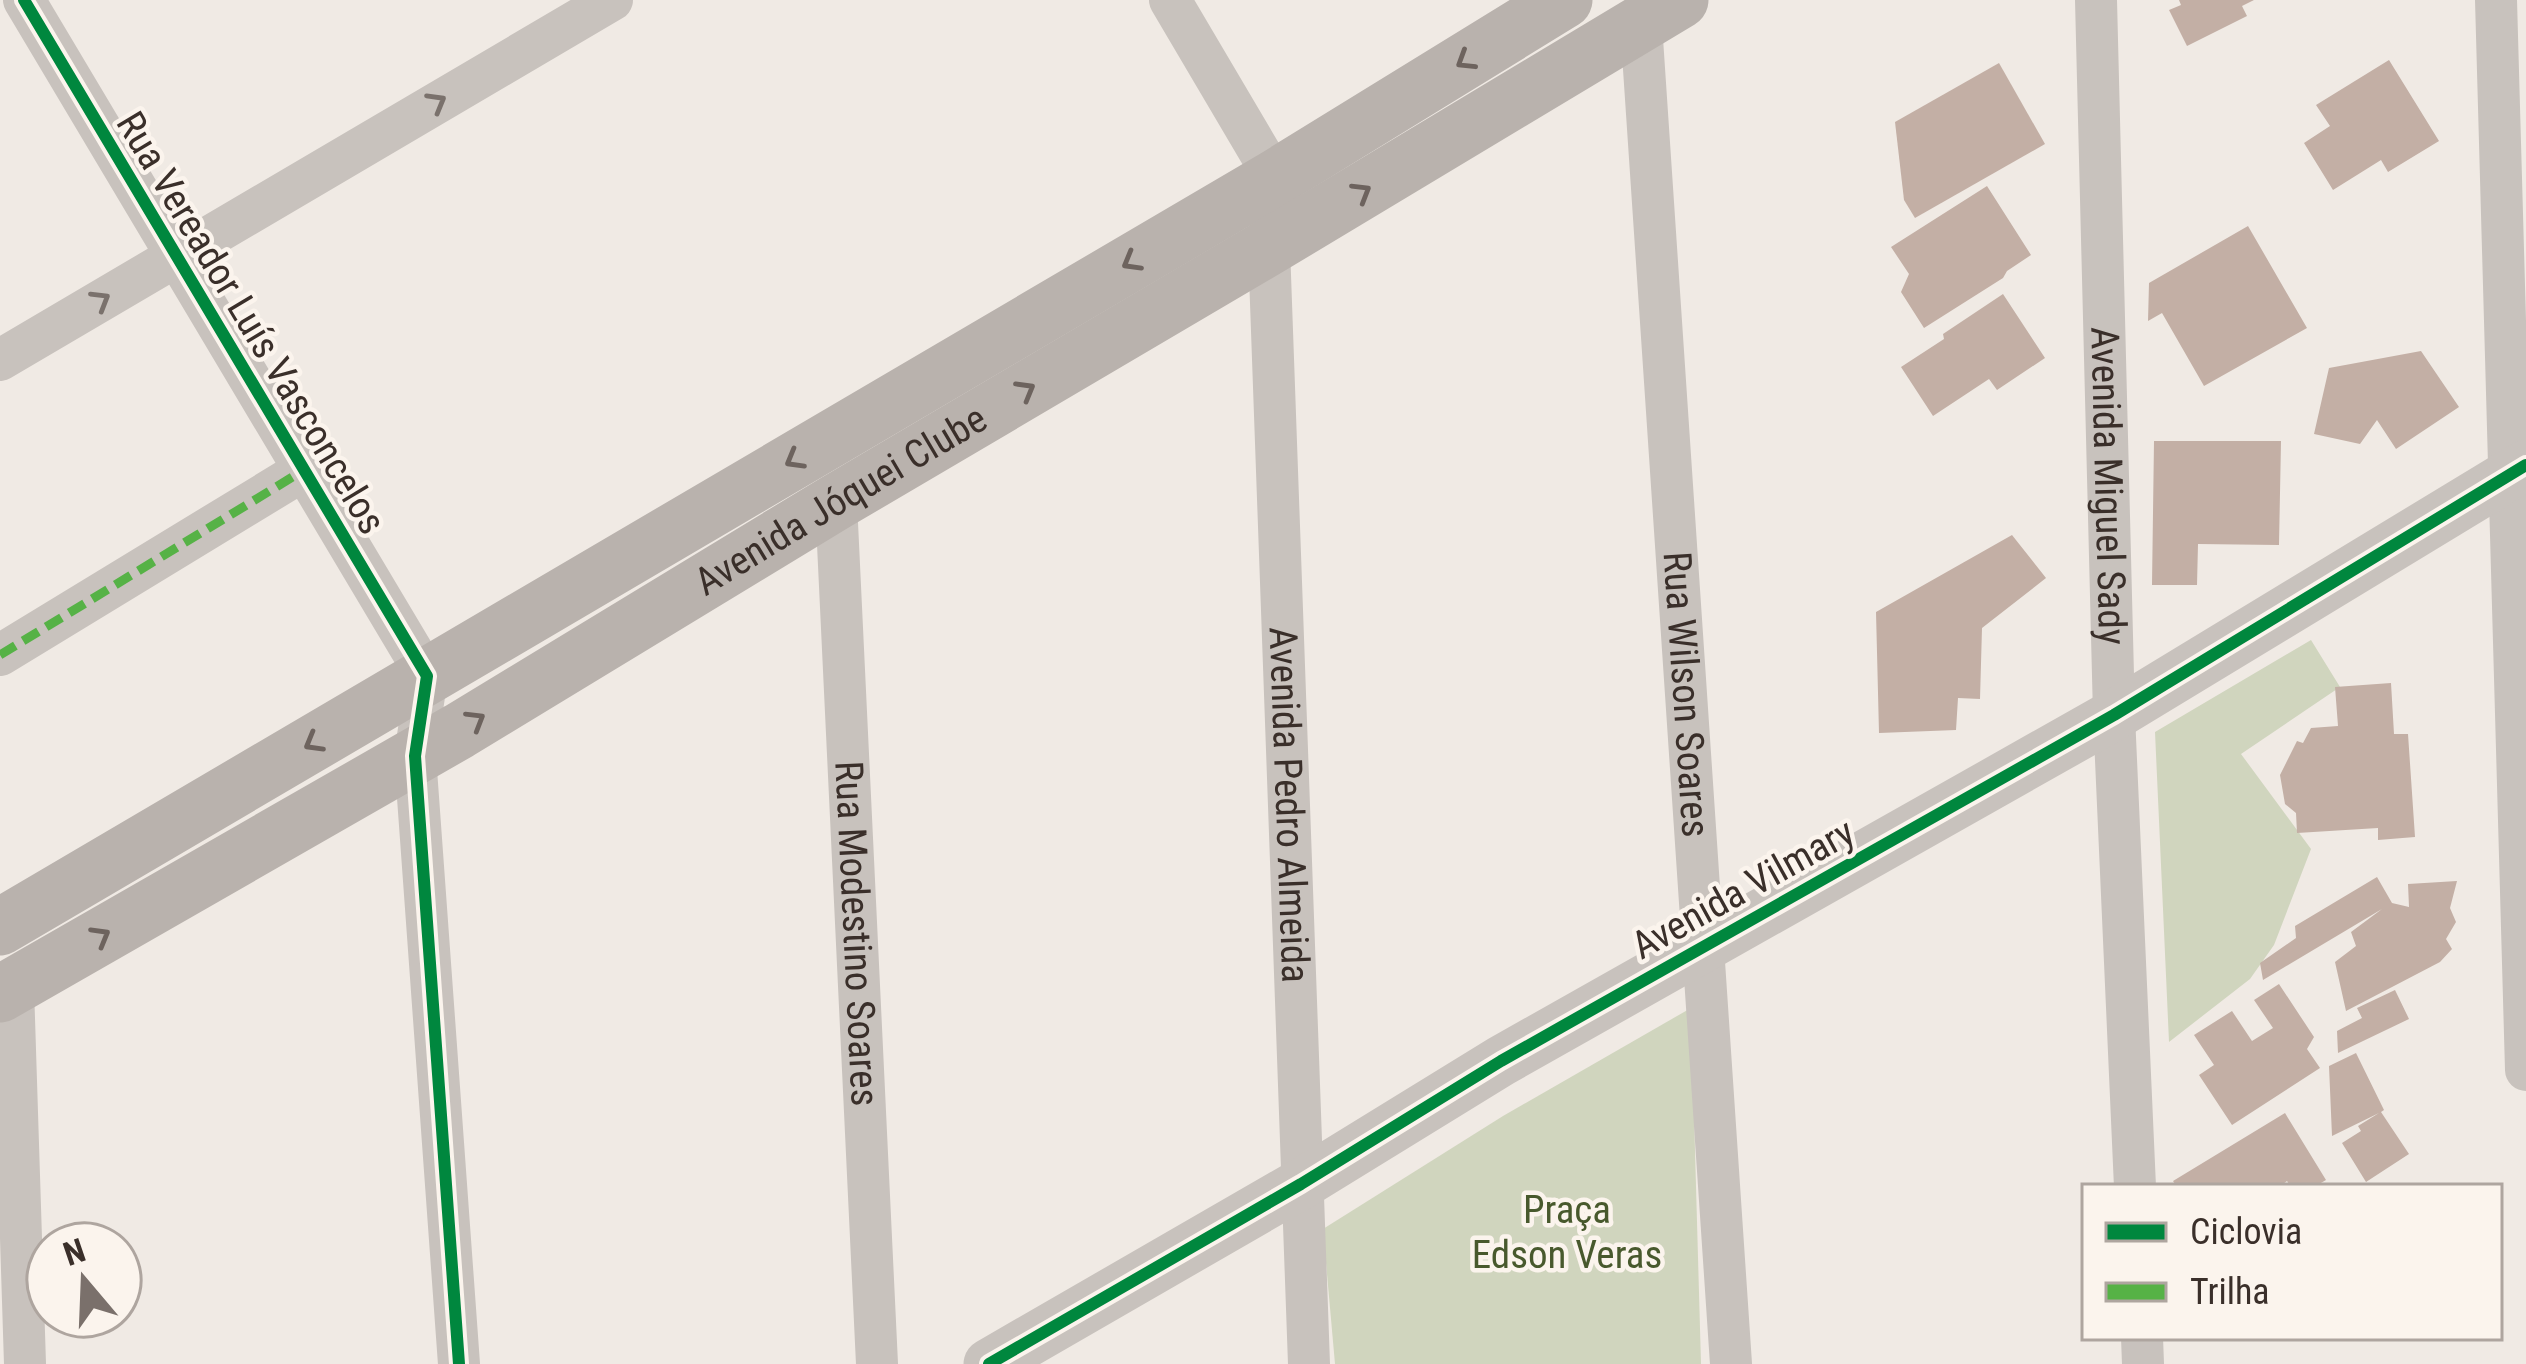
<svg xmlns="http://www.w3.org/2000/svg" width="2526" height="1364" viewBox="0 0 2526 1364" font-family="'Roboto Condensed',sans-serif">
<rect width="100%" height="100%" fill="#f0eae4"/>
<g fill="#d0d5be">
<path d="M2311,640L2340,687L2241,754L2311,849L2274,945L2250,979L2169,1042L2155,732Z"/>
<path d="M1691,1008L1701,1364H1335L1323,1229L1503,1116Z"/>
</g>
<g fill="#c3afa5">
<path d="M2179,0H2254L2242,6L2247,16L2187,46L2169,10L2181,5Z"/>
<path d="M2389,60L2439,141L2388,172L2381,160L2333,190L2304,143L2330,126L2316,105Z"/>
<path d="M1999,63L2045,144L1915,218L1904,200L1895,122Z"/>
<path d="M1987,186L2031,255L2007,271L2003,278L1924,328L1901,292L1909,274L1891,247Z"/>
<path d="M2248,226L2307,328L2204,386L2162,313L2148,321L2149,283Z"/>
<path d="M2003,294L2045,358L1997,390L1989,379L1933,416L1901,367L1944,339L1943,334Z"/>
<path d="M2421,351L2459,407L2396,449L2377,420L2360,444L2314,434L2329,368Z"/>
<path d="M2154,441H2281L2279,545L2198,544L2197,585H2152Z"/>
<path d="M2012,535L2046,578L1982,628L1980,699L1958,698L1956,730L1879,733L1876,612Z"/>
<path d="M2391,683L2394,734H2408L2415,837L2378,840V828L2297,833L2296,813L2285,804L2280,775L2297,741L2303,743L2311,728L2338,726L2335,687Z"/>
<path d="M2377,877L2392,903L2409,907L2408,884L2457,881L2450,908L2456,922L2446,939L2452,949L2440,962L2346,1011L2335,962L2356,946L2351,932L2382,909L2263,980L2260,963L2296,938L2295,926Z"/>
<path d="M2279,984L2314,1037L2307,1049L2320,1068L2232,1125L2199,1075L2214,1065L2194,1035L2232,1011L2252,1041L2273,1028L2254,1000Z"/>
<path d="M2395,990L2409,1019L2338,1053L2337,1031L2362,1018L2357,1008Z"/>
<path d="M2356,1053L2384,1110L2381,1112L2409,1154L2366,1182L2342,1143L2361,1131L2358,1126L2379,1113L2332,1136L2329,1066Z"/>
<path d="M2285,1113L2326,1180L2314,1187H2291L2287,1181L2279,1187H2177L2173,1181Z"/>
</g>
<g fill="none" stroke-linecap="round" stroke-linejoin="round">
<g stroke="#c8c2bd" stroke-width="42">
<path d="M24,0L427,676L415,756L459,1364"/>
<path id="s1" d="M1170,0L1275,178L1269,247L1309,1364"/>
<path id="s2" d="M2096,0L2114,715L2135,1187"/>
<path d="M2496,0L2526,1070"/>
<path id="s3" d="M1641,24L1731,1364"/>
<path d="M0,360L612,0"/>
<path id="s4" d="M836,502L877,1364"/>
<path d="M0,655L304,470"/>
<path d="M13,987L25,1364"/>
<path d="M2142,1337L2143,1364"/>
</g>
<path stroke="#c8c2bd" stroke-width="51" d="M989,1364L1301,1184L1501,1061L2114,715L2526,465"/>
<g stroke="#b9b2ad" stroke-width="57">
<path d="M0,927L1275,178L1564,0"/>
<path id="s5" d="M0,994L459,731L836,502L1269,247L1680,0"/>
</g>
<path stroke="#56b246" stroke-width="9" stroke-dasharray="18 9" stroke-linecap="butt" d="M0,655L304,470"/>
<defs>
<g id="cycleway">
<path d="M24,0L427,676L415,756L459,1364"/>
<path d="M989,1364L1301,1184L1501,1061L2114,715L2526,465"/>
</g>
</defs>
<use href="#cycleway" stroke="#fbf4ed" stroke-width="20"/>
<use href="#cycleway" stroke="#00873e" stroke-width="12"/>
</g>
<defs><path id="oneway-chevron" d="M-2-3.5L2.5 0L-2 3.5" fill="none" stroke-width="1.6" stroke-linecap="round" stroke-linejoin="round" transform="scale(3)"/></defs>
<g stroke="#6d635e">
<use href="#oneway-chevron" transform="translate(1465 61) rotate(148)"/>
<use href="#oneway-chevron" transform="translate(1362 192) rotate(-31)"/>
<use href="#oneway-chevron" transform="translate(1131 262) rotate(150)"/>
<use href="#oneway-chevron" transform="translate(1026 390) rotate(-30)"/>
<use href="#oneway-chevron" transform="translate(794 460) rotate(150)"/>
<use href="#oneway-chevron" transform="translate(476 720) rotate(-31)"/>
<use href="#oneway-chevron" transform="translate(313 743) rotate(150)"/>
<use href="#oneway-chevron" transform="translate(101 936) rotate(-30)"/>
</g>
<g stroke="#7a716c">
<use href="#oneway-chevron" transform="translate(437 102) rotate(-30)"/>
<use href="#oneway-chevron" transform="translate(101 300) rotate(-31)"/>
</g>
<g text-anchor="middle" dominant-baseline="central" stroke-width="9" stroke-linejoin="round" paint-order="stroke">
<g font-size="39" fill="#3a2f2a" stroke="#fbf4ed">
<text transform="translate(251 323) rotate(59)">Rua Vereador Luís Vasconcelos</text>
<text stroke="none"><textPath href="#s2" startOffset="486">Avenida Miguel Sady</textPath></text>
<text stroke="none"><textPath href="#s5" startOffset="975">Avenida Jóquei Clube</textPath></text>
<text stroke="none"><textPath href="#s3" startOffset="672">Rua Wilson Soares</textPath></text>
<text stroke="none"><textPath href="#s1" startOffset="834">Avenida Pedro Almeida</textPath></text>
<text transform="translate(1743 889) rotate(-29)">Avenida Vilmary</text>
<text stroke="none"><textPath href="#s4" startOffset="432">Rua Modestino Soares</textPath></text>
</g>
<g font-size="39" fill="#48592d" stroke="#fbf4ed">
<text x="1567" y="1210">Praça<tspan x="1567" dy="45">Edson Veras</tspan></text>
</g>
</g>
<rect x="2082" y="1184" width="420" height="156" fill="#fbf4ed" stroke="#aea59f" stroke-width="3"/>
<rect x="2106" y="1223" width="60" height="18" fill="#00873e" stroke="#aea59f" stroke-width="3"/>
<text x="2190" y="1244" font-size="36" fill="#3a2f2a">Ciclovia</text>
<rect x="2106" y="1283" width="60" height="18" fill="#56b246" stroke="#aea59f" stroke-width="3"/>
<text x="2190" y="1304" font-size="36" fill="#3a2f2a">Trilha</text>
<g transform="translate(84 1280) rotate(341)"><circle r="57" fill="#fbf4ed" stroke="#aea59f" stroke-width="3"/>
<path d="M0-9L21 45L0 30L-21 45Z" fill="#7a706b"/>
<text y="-18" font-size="33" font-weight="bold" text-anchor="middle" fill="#3a2f2a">N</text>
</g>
</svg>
